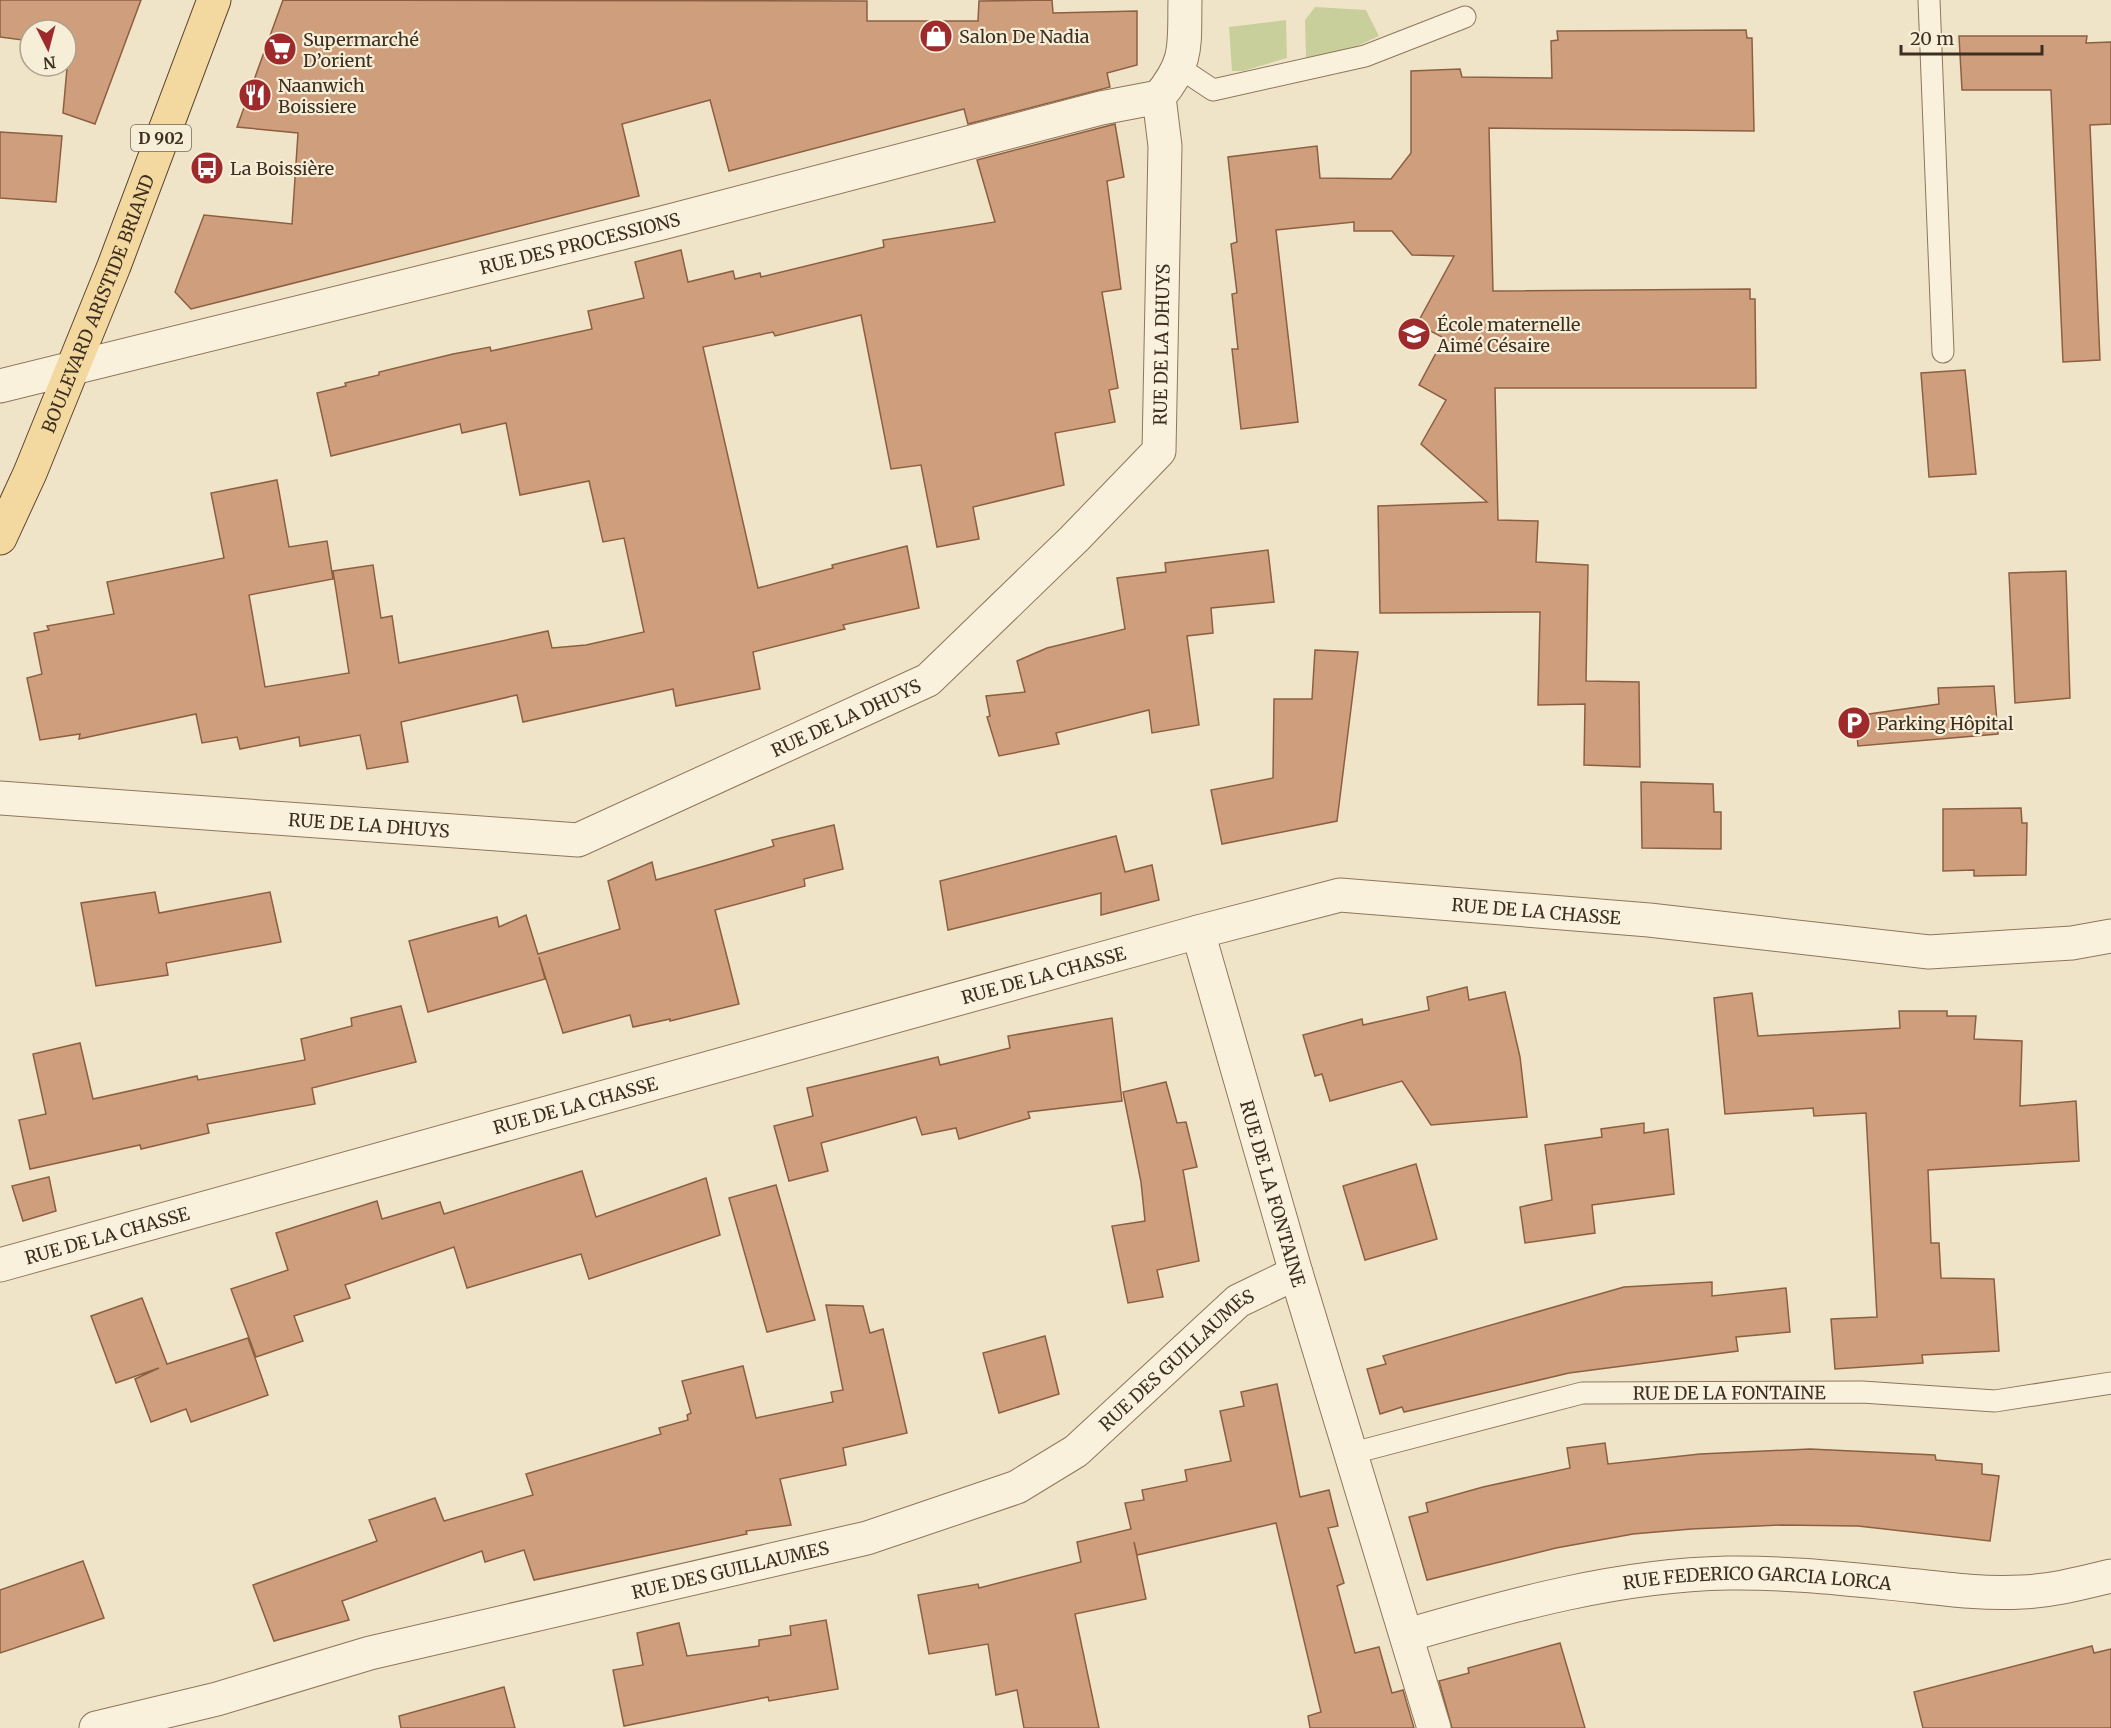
<svg xmlns="http://www.w3.org/2000/svg" width="2111" height="1728" viewBox="0 0 2111 1728" font-family="Merriweather,serif">
<rect width="100%" height="100%" fill="#f0e4c8"/>
<g fill="#c9cf9b">
<path d="M1315,7L1366,10L1379,36L1353,48L1306,58L1305,20Z"/>
<path d="M1286,20L1287,58L1243,71H1232L1229,27Z"/>
</g>
<g fill="#cf9f7d" stroke="#8d5f41" stroke-width="1.5">
<path d="M0,0H141L95,124L63,113L69,46H66V30H30V41L0,37Z"/>
<path d="M283,0L867,1V21H978L979,1L1052,0L1053,13L1137,11V65L1107,73L1110,87L968,124L964,109L729,171L710,100L622,124L639,196L191,309L175,292L204,215L292,224L298,133L237,127Z"/>
<path d="M1746,30L1747,38H1752L1754,131L1489,128L1493,291L1750,289V299H1755L1756,388H1495L1498,520L1538,521L1536,562L1588,565L1586,681L1639,682L1640,767L1584,765L1585,704L1538,705L1540,612L1380,613L1378,506L1487,502L1421,444L1446,400L1419,385L1444,338L1417,324L1454,256L1412,255L1392,231H1354V222L1276,230L1298,422L1241,429L1232,349H1238L1232,294L1237,293L1231,244L1237,242L1228,157L1317,146L1320,178L1391,179L1411,153V71L1460,69L1462,77L1552,78L1551,41L1558,40L1557,31Z"/>
<path d="M1959,36H2087L2086,43L2111,42V124L2090,125L2100,360L2063,362L2051,90H1962Z"/>
<path d="M1115,124L1124,177L1107,181L1121,289L1102,292L1118,388L1109,390L1115,422L1055,433L1064,485L973,507L979,539L937,547L921,465L891,469L861,315L775,336L773,332L703,347L758,588L833,568L832,565L907,546L919,608L843,625L845,629L753,652L760,689L676,706L673,689L523,722L517,695L401,722L408,762L367,769L360,735L300,746L299,737L240,749L237,737L202,743L196,714L79,739L80,734L40,740L27,678L42,674L34,633L49,630L47,626L114,614L107,582L224,558L211,493L277,480L289,547L327,541L333,579L249,595L265,687L349,673L333,571L373,565L381,618L392,616L399,663L548,631L552,648L586,645L644,632L624,538L603,542L589,481L520,495L506,423L462,433L460,424L331,456L317,393L346,386L345,383L379,375V372L453,354L490,347L491,351L592,329L588,311L644,298L635,262L681,250L688,282L733,271L735,279L760,273L761,277L884,247L883,240L995,222L977,160Z"/>
<path d="M0,132L62,136L56,202L0,198Z"/>
<path d="M1965,370L1976,474L1929,477L1921,373Z"/>
<path d="M1268,550L1274,602L1211,608L1213,633L1187,636L1199,725L1152,733L1149,710L1056,733L1059,744L999,756L987,717L990,716L986,696L1025,692L1017,661L1047,648L1125,629L1117,578L1166,572L1165,563Z"/>
<path d="M2066,571L2070,698L2015,703L2009,573Z"/>
<path d="M1315,650L1358,652L1337,821L1222,844L1211,790L1273,778L1274,699H1312Z"/>
<path d="M1994,686L1998,734L1858,746L1855,716L1939,704L1938,688Z"/>
<path d="M1641,782L1713,784L1714,812H1721V849L1642,848Z"/>
<path d="M2021,808L2022,823H2027L2026,875L1974,876V870L1943,871V809Z"/>
<path d="M834,825L843,869L804,879L805,886L715,910L739,1004L670,1021V1019L633,1027L630,1015L563,1033L539,957L545,979L428,1012L409,941L497,917L499,927L526,915L538,954L620,929L608,881L652,862L656,880L774,846L772,840Z"/>
<path d="M1116,836L1125,872L1152,865L1159,900L1101,915V893L948,930L940,881Z"/>
<path d="M155,892L159,913L270,892L281,942L166,963L168,975L96,986L81,903Z"/>
<path d="M1467,987L1469,1000L1505,992L1520,1057L1527,1117L1431,1125L1402,1081L1330,1101L1322,1074L1315,1076L1303,1035L1362,1019L1363,1025L1429,1010L1427,997Z"/>
<path d="M1752,993L1758,1036L1900,1028L1899,1011H1947V1016H1976L1974,1039L2022,1041L2020,1106L2076,1101L2079,1161L1928,1170L1931,1243H1939L1941,1278L1994,1279L1999,1351L1922,1355L1923,1363L1835,1369L1831,1319L1877,1317L1866,1113L1814,1116L1813,1108L1725,1114L1714,998Z"/>
<path d="M401,1006L416,1062L312,1088L315,1104L207,1124L209,1133L141,1149L140,1145L30,1169L19,1120L46,1114L33,1054L80,1043L93,1099L197,1076L198,1080L305,1060L301,1039L352,1026L351,1018Z"/>
<path d="M1112,1018L1122,1101L1028,1112L1030,1118L959,1139L956,1128L922,1135L916,1117L821,1143L828,1171L789,1181L774,1126L813,1116L807,1088L938,1057L940,1065L1010,1048L1008,1036Z"/>
<path d="M1166,1082L1177,1123L1186,1122L1197,1167L1183,1170L1199,1261L1157,1270L1163,1297L1128,1303L1112,1226L1145,1221L1141,1182L1123,1092Z"/>
<path d="M1644,1123V1133L1668,1129L1674,1194L1592,1205L1595,1233L1525,1243L1520,1207L1552,1200L1545,1145L1602,1137L1601,1129Z"/>
<path d="M1416,1164L1437,1239L1365,1260L1343,1186Z"/>
<path d="M582,1171L596,1217L706,1178L720,1235L589,1279L581,1254L467,1288L454,1247L345,1285L350,1298L294,1316L303,1341L256,1357L231,1289L288,1270L276,1233L377,1201L382,1219L440,1202L444,1214Z"/>
<path d="M49,1177L56,1211L23,1221L12,1186Z"/>
<path d="M776,1185L815,1320L767,1332L729,1198Z"/>
<path d="M1712,1282V1296L1786,1288L1790,1332L1736,1337L1738,1351L1569,1373L1404,1412L1402,1407L1380,1414L1367,1369L1386,1364L1383,1356L1624,1287Z"/>
<path d="M142,1298L167,1364L248,1338L268,1395L191,1422L186,1409L151,1422L135,1379L159,1368L116,1383L91,1316Z"/>
<path d="M826,1305L863,1306L870,1333L883,1329L907,1433L843,1448L846,1465L780,1479L791,1525L746,1531L747,1534L534,1580L524,1550L485,1562L482,1551L342,1601L349,1620L274,1641L253,1585L377,1541L369,1520L435,1498L444,1521L533,1495L526,1474L661,1434L659,1428L688,1420L687,1415L691,1413L682,1381L743,1366L756,1418L833,1402L831,1392L843,1390Z"/>
<path d="M1045,1336L1059,1394L999,1413L983,1353Z"/>
<path d="M1277,1384L1300,1497L1329,1490L1338,1526L1328,1528L1344,1583L1337,1586L1355,1653L1379,1647L1392,1693L1403,1690L1414,1728H1310L1308,1716L1321,1712L1276,1523L1137,1555L1134,1542L1146,1599L1075,1614L1099,1728H1024L1017,1690L996,1695L988,1644L929,1654L918,1595L978,1584L979,1588L1081,1562L1077,1542L1131,1529L1125,1503L1144,1500L1142,1490L1187,1481L1185,1470L1231,1461L1220,1411L1244,1406L1241,1392Z"/>
<path d="M1605,1443L1608,1464L1700,1454L1810,1449L1935,1455L1936,1460L1982,1464V1474L1999,1476L1990,1541L1858,1526L1781,1525L1691,1529L1633,1534L1556,1548L1427,1580L1409,1517L1428,1512L1426,1503L1483,1487L1570,1468L1567,1448Z"/>
<path d="M83,1561L104,1618L0,1653V1590Z"/>
<path d="M826,1620L838,1689L769,1701L768,1697L624,1726L613,1670L643,1665L637,1633L679,1623L687,1656L759,1646V1640L791,1635L790,1626Z"/>
<path d="M1560,1643L1585,1728H1452L1439,1681L1469,1673L1468,1668Z"/>
<path d="M2092,1646L2094,1653L2111,1649V1728H1923L1914,1692Z"/>
<path d="M504,1687L515,1728H401L399,1716Z"/>
</g>
<g fill="none" stroke-linecap="round" stroke-linejoin="round">
<defs>
<g id="lane">
<path d="M1929,0L1943,352"/>
<path d="M1180,68L1213,90L1365,56L1465,17"/>
<path id="s1" d="M1353,1453L1582,1393L1862,1392L1995,1401L2111,1383"/>
</g>
<g id="street">
<path id="s2" d="M0,386L658,224L1101,108L1159,97"/>
<path id="s3" d="M0,798L578,840L928,680L1074,539L1159,451L1165,146L1159,97C1189,61 1184,45 1185,0"/>
<path id="s4" d="M1198,932L1296,1273L1434,1728"/>
<path id="s5" d="M0,1265L1198,932L1340,895L1649,920L1929,952L2072,943L2111,936"/>
<path id="s6" d="M1408,1635C1512,1605 1618,1575 1728,1573C1791,1572 1855,1580 1918,1586C1952,1590 1987,1594 2022,1592C2052,1591 2082,1583 2111,1576"/>
<path id="s7" d="M96,1728L217,1699L370,1653L867,1538L1017,1487L1076,1451L1238,1301L1296,1273"/>
</g>
<g id="primary">
<path id="s8" d="M0,538L30,473L114,266L214,0"/>
</g>
</defs>
<use href="#lane" stroke="#8d765c" stroke-width="23"/>
<use href="#street" stroke="#8d765c" stroke-width="35"/>
<use href="#primary" stroke="#5b4430" stroke-width="35"/>
<use href="#lane" stroke="#faf1dc" stroke-width="21"/>
<use href="#street" stroke="#faf1dc" stroke-width="33"/>
<use href="#primary" stroke="#f3d9a0" stroke-width="33"/>
</g>
<defs>
<symbol id="shop-disc" viewBox="-11 -11 22 22"><circle r="9.5" fill="#9e2a2b" stroke="#f7eed8"/><path d="M-5-2.5h2.3a2.7 3.5 0 0 1 5.4 0H5L5.5 6h-11ZM-1.5-2.5h3a1.5 2.3 0 0 0-3 0Z" fill="#fff"/></symbol>
<symbol id="supermarket-disc" viewBox="-11 -11 22 22"><circle r="9.5" fill="#9e2a2b" stroke="#f7eed8"/><path d="M-6-5.5h2.5l.6 2H6L4.5 2H-2.5L-4.4-4H-6ZM-1.5 3.2a1.3 1.3 0 1 0 .1 0ZM3 3.2a1.3 1.3 0 1 0 .1 0Z" fill="#fff"/></symbol>
<symbol id="restaurant-disc" viewBox="-11 -11 22 22"><circle r="9.5" fill="#9e2a2b" stroke="#f7eed8"/><path d="M-5-6h1v4h1v-4h1v4h1v-4h1v5L-1.5 .5V6h-2V.5L-5-1ZM5-6V6H3V1.5H1.5Q1.5-4 5-6Z" fill="#fff"/></symbol>
<symbol id="bus-disc" viewBox="-11 -11 22 22"><circle r="9.5" fill="#9e2a2b" stroke="#f7eed8"/><path d="M-5-6H5V4H4V6H2V4H-2V6H-4V4H-5ZM-3.5-4V0h7V-4ZM-3.5 1.2v1.5H-2V1.2ZM2 1.2v1.5H3.5V1.2Z" fill="#fff"/></symbol>
<symbol id="school-disc" viewBox="-11 -11 22 22"><circle r="9.5" fill="#9e2a2b" stroke="#f7eed8"/><path d="M0-5L7-2L0 1L-7-2ZM-4 1L0 2.5L4 1V4Q0 6-4 4Z" fill="#fff"/></symbol>
<symbol id="parking-disc" viewBox="-11 -11 22 22"><circle r="9.5" fill="#9e2a2b" stroke="#f7eed8"/><path d="M-3.5-5.5H1a3.5 3.5 0 0 1 0 7H-1V5.5H-3.5ZM-1-3.4V-.6H.8a1.4 1.4 0 0 0 0-2.8Z" fill="#fff"/></symbol>
</defs>
<g fill-rule="evenodd">
<use href="#shop-disc" x="917" y="17" width="38" height="38"/>
<use href="#supermarket-disc" x="261" y="30" width="38" height="38"/>
<use href="#restaurant-disc" x="236" y="76" width="38" height="38"/>
<use href="#bus-disc" x="188" y="149" width="38" height="38"/>
<use href="#school-disc" x="1395" y="315" width="38" height="38"/>
<use href="#parking-disc" x="1835" y="704" width="38" height="38"/>
</g>
<g text-anchor="middle" dominant-baseline="central" stroke-width="4.5" stroke-linejoin="round" paint-order="stroke">
<rect fill="#f7eed8" stroke="#756857" stroke-width="1.5" x="131" y="125" width="60" height="26" rx="4.5"/>
<g font-size="16" font-weight="bold" fill="#3d2e20">
<text x="161" y="138">D 902</text>
</g>
<g font-size="18" fill="#3d2e20" stroke="#f7eed8" text-anchor="start">
<text x="959" y="36">Salon De Nadia</text>
<text x="303" y="39">Supermarché<tspan x="303" dy="21">D’orient</tspan></text>
<text x="278" y="85">Naanwich<tspan x="278" dy="21">Boissiere</tspan></text>
<text x="230" y="168">La Boissière</text>
<text x="1437" y="324">École maternelle<tspan x="1437" dy="21">Aimé Césaire</tspan></text>
<text x="1877" y="723">Parking Hôpital</text>
</g>
<g font-size="18" fill="#3d2e20" stroke="#f7eed8">
<text stroke="none"><textPath href="#s2" startOffset="597">RUE DES PROCESSIONS</textPath></text>
<text stroke="none"><textPath href="#s8" startOffset="254">BOULEVARD ARISTIDE BRIAND</textPath></text>
<text stroke="none"><textPath href="#s3" startOffset="1396">RUE DE LA DHUYS</textPath></text>
<text stroke="none"><textPath href="#s3" startOffset="874">RUE DE LA DHUYS</textPath></text>
<text stroke="none"><textPath href="#s3" startOffset="370">RUE DE LA DHUYS</textPath></text>
<text stroke="none"><textPath href="#s5" startOffset="1587">RUE DE LA CHASSE</textPath></text>
<text stroke="none"><textPath href="#s5" startOffset="1083">RUE DE LA CHASSE</textPath></text>
<text stroke="none"><textPath href="#s5" startOffset="597">RUE DE LA CHASSE</textPath></text>
<text stroke="none"><textPath href="#s4" startOffset="272">RUE DE LA FONTAINE</textPath></text>
<text stroke="none"><textPath href="#s5" startOffset="111">RUE DE LA CHASSE</textPath></text>
<text stroke="none"><textPath href="#s7" startOffset="1158">RUE DES GUILLAUMES</textPath></text>
<text stroke="none"><textPath href="#s1" startOffset="384">RUE DE LA FONTAINE</textPath></text>
<text stroke="none"><textPath href="#s7" startOffset="654">RUE DES GUILLAUMES</textPath></text>
<text stroke="none"><textPath href="#s6" startOffset="356">RUE FEDERICO GARCIA LORCA</textPath></text>
</g>
</g>
<g transform="translate(48 48) rotate(174)"><circle r="28" fill="#f7eed8" stroke="#ada18e" stroke-width="1.5"/>
<path d="M0-4.5L10 22L0 15L-10 22Z" fill="#9e2a2b"/>
<text y="-9" font-size="16" font-weight="bold" text-anchor="middle" fill="#3d2e20">N</text>
</g>
<path d="M1901 45v9h141v-9" fill="none" stroke="#3d2e20" stroke-width="3"/>
<text x="1910" y="45" font-size="18" fill="#3d2e20" stroke="#f7eed8" stroke-width="4.5" paint-order="stroke">20 m</text>
</svg>
